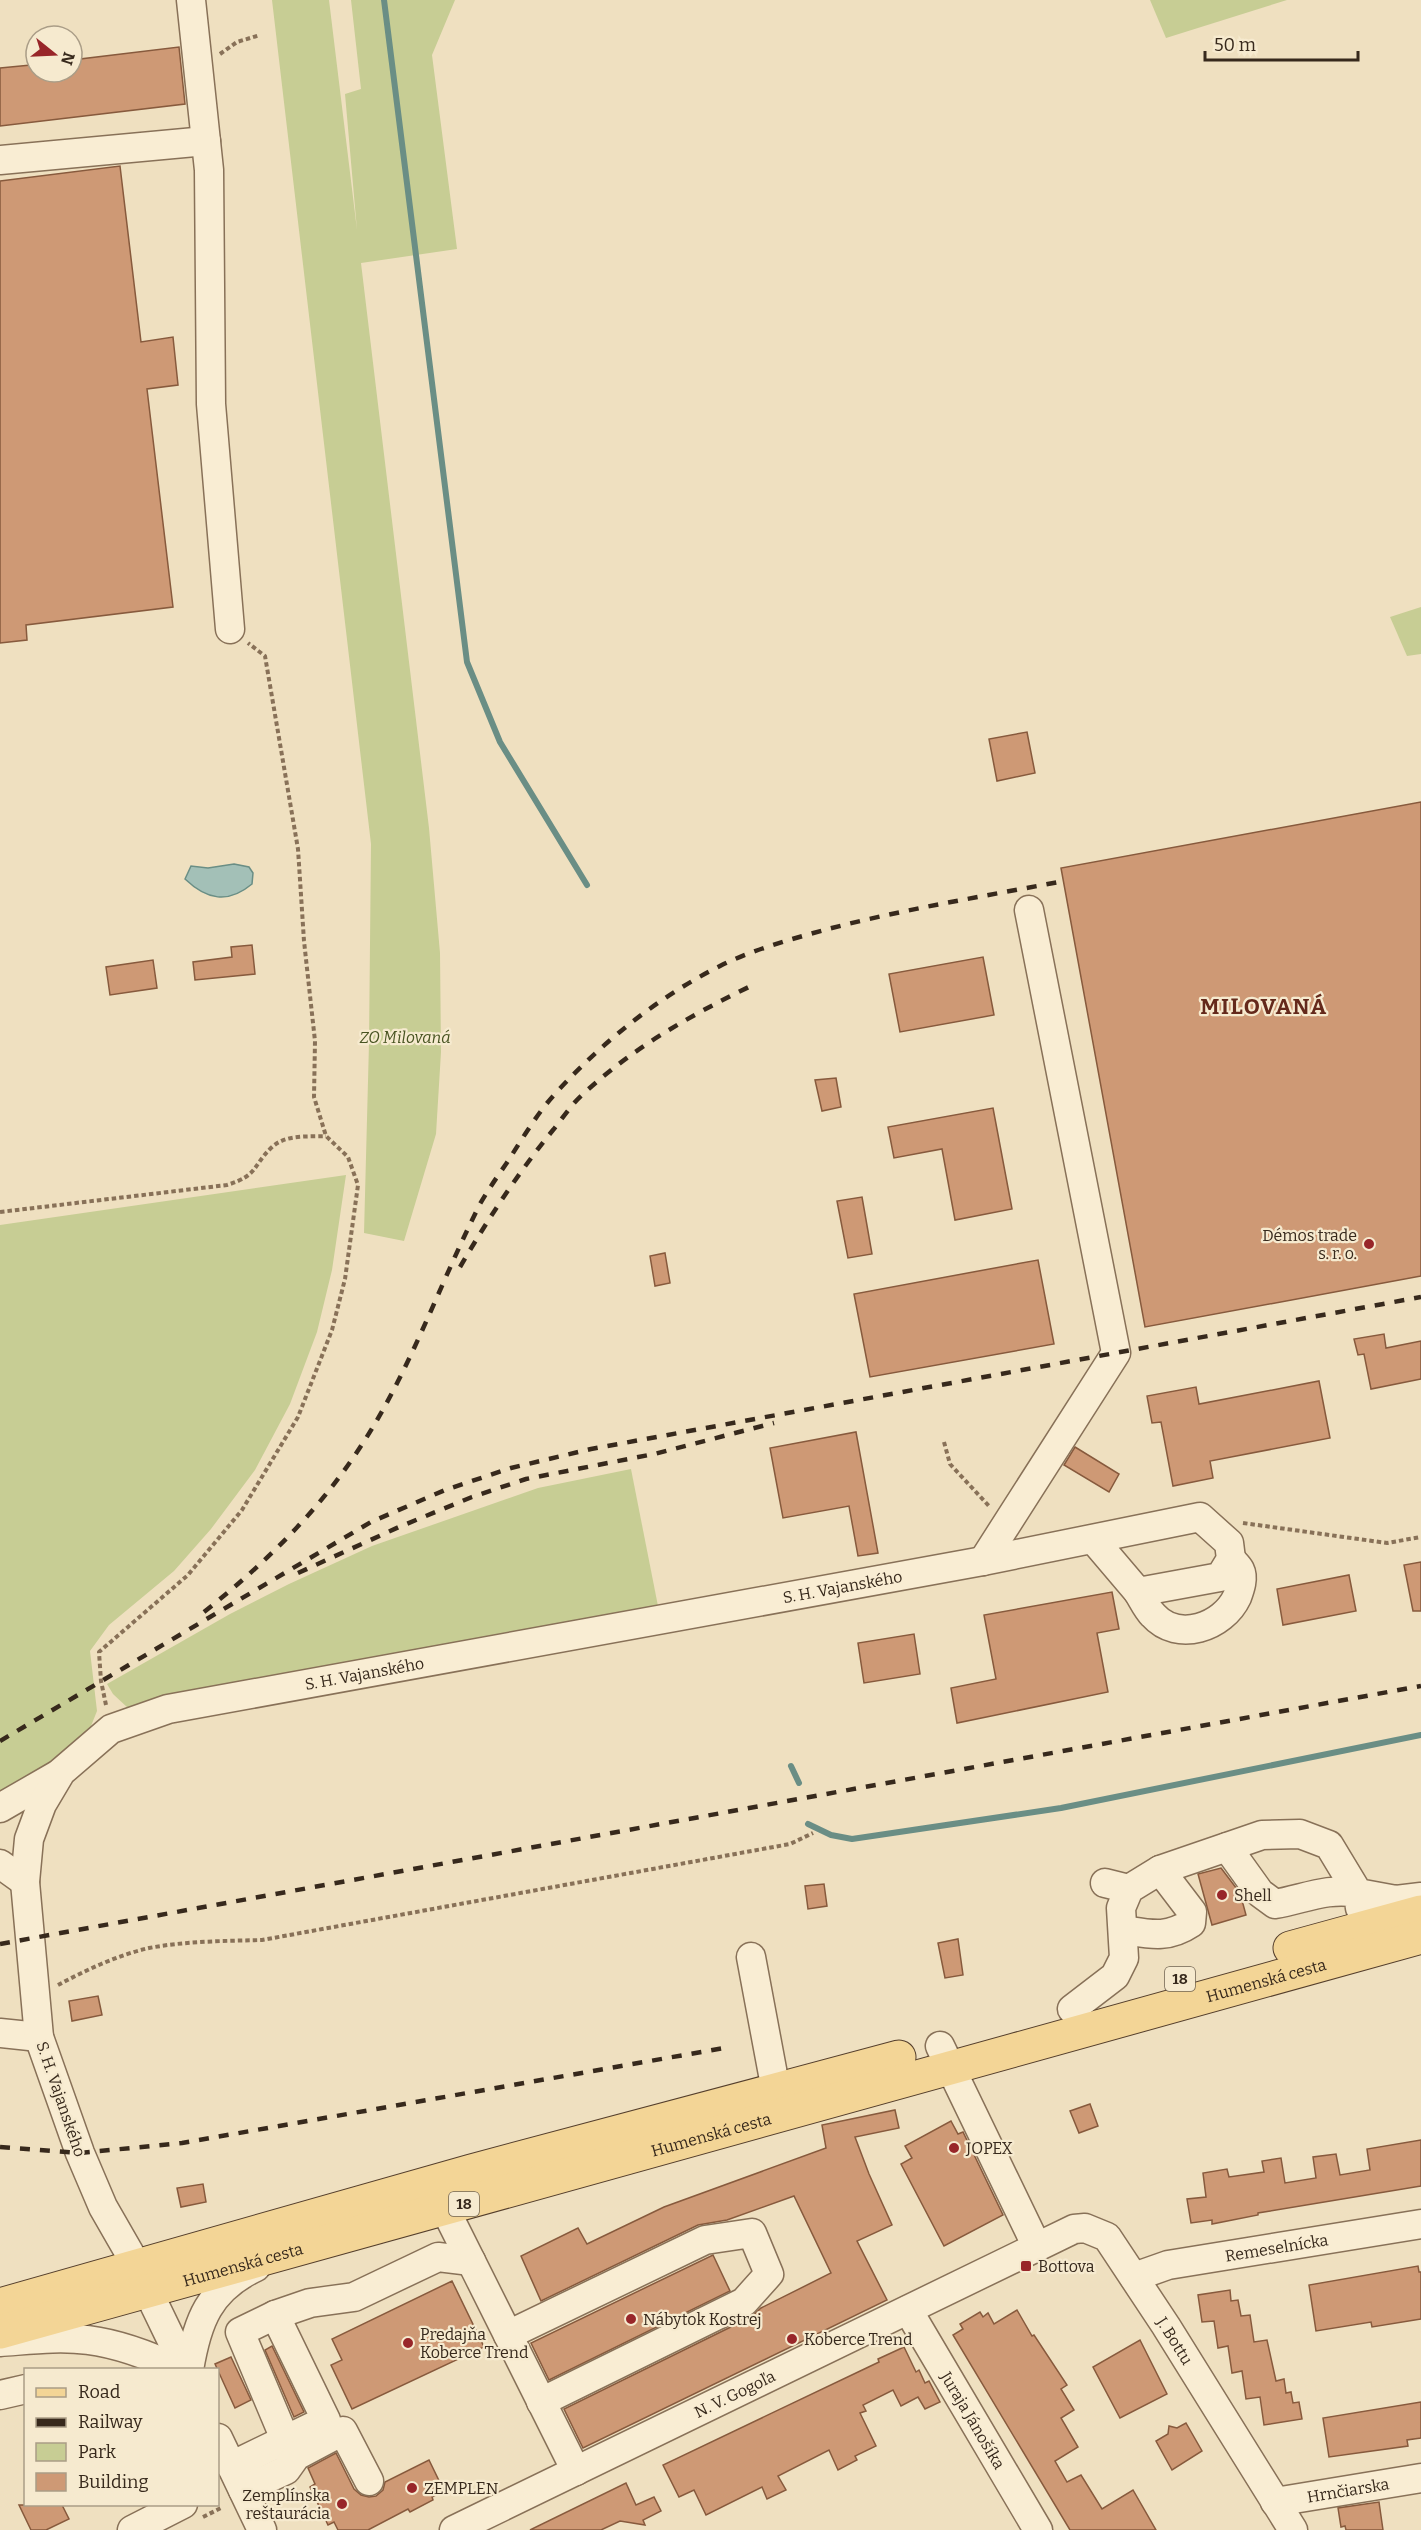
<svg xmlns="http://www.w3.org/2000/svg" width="1421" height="2530" viewBox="0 0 1421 2530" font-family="Bitter,serif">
<rect width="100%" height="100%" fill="#efe0c0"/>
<g fill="#c7cd94">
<path d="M272,0H329L357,230L345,94L361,89L351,0H455L432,55L457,249L361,263L429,828L440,953L441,1052L436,1134L404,1241L364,1233L369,1043L371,844Z"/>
<path d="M1150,0H1287L1166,38Z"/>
<path d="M1421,607V654L1407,656L1390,617Z"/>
<path d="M346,1175L332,1270L317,1332L290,1404L255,1470L211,1529L174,1571L109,1625L90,1651L97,1711L91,1726L82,1739L0,1797V1225Z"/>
<path d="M631,1469L658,1606L129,1709L113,1694L107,1684L230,1614L289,1584L372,1546L538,1488Z"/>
</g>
<path fill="#a3c0b7" stroke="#6a8e85" stroke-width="1.5" d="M234,864L249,867L253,873L252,884C228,904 207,900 185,879L191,866L208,868Z"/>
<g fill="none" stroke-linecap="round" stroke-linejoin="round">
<g stroke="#6a8e85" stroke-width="6">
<path d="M384,0L467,662L500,742L587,885"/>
<path d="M791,1766L799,1783"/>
<path d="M808,1824L831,1835L852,1839L1061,1808L1421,1735"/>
</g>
</g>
<g fill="#ce9975" stroke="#875a3d" stroke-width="1.5">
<path d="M179,47L185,104L0,126V68L31,65H36V72H72V60Z"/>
<path d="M120,166L141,342L173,337L178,385L147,389L173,607L26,625L27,640L0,643V181Z"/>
<path d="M1027,732L1035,773L997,781L989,739Z"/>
<path d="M1421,802V1276L1145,1327L1061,868Z"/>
<path d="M252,945L255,974L195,980L193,962L232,957L231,947Z"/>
<path d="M983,957L994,1015L900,1032L889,974Z"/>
<path d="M153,960L157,988L110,995L106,967Z"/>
<path d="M836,1078L841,1107L822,1111L815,1080Z"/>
<path d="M993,1108L1012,1209L955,1220L942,1149L894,1158L888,1127Z"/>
<path d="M862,1197L872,1254L848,1258L837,1201Z"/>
<path d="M665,1253L670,1283L655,1286L650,1256Z"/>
<path d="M1038,1260L1054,1344L870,1377L854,1294Z"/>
<path d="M1384,1334L1386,1348L1421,1341V1379L1371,1389L1364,1354L1358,1355L1354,1339Z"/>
<path d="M1319,1381L1330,1438L1210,1461L1213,1478L1173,1486L1161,1422L1152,1423L1147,1396L1196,1387L1199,1404Z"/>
<path d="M856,1432L878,1553L858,1556L849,1506L783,1518L770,1448Z"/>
<path d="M1075,1447L1119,1474L1109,1492L1064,1465Z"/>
<path d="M1421,1562V1611H1413L1404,1565Z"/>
<path d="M1349,1575L1356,1611L1283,1625L1277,1589Z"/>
<path d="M1112,1592L1119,1629L1097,1633L1108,1692L957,1723L951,1688L996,1679L984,1615Z"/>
<path d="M914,1634L920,1674L864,1683L858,1643Z"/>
<path d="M1221,1868L1240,1893L1246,1915L1212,1925L1198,1874Z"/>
<path d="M824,1884L827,1906L808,1909L805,1886Z"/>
<path d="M958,1939L963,1975L945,1978L938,1943Z"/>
<path d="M98,1996L102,2015L72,2021L69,2001Z"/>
<path d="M1090,2104L1098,2126L1079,2133L1070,2111Z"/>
<path d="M895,2110L899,2128L855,2137L869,2174L892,2225L857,2241L887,2300L583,2448L564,2409L751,2317L761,2308L831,2273L794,2196L727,2220L698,2225L541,2301L521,2256L578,2228L587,2244L664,2207L826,2148L822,2125Z"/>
<path d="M951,2121L958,2134L963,2132L1003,2215L944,2246L901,2164L912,2158L905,2146Z"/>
<path d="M1421,2140V2186L1258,2213V2215L1212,2224V2220L1191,2223L1187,2199L1206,2197L1203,2173L1227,2169L1229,2177L1264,2172L1262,2161L1281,2158L1285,2183L1316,2178L1313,2157L1336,2154L1340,2175L1370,2170L1367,2149Z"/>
<path d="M203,2184L206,2202L181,2207L177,2188Z"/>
<path d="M713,2255L730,2291L549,2380L531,2343Z"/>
<path d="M1418,2266L1419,2272H1421V2319L1372,2327L1371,2322L1316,2331L1309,2285Z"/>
<path d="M452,2281L484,2347L352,2409L331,2365L342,2360L332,2339Z"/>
<path d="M1230,2290L1231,2301L1238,2300L1241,2316L1250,2315L1254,2342L1267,2340L1276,2381L1284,2379L1286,2393L1291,2392L1293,2403L1299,2402L1302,2419L1264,2425L1260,2397L1246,2399L1242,2371L1232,2373L1228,2346L1218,2348L1214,2321L1202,2322L1198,2295Z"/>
<path d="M1017,2310L1032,2336L1034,2335L1067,2385L1061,2389L1074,2410L1061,2418L1078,2447L1055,2461L1067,2482L1081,2475L1102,2509L1133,2490L1156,2530H1070L953,2335L963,2329L960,2324L980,2312L983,2317L988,2313L994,2324Z"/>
<path d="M1140,2340L1167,2394L1120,2418L1093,2367Z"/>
<path d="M272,2346L304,2412L294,2417L265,2350Z"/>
<path d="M904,2347L916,2372L919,2370L925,2383L929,2381L940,2402L925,2409L918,2397L901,2406L893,2390L863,2405L866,2411L860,2413L876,2446L855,2456L857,2460L838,2470L829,2450L778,2476L786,2490L767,2499L762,2487L706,2515L694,2490L679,2497L663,2465L879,2362L878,2359Z"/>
<path d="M231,2357L251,2400L235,2408L215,2364Z"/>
<path d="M1421,2402V2438L1407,2440L1408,2446L1329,2457L1323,2418Z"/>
<path d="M1186,2423L1202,2451L1172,2470L1156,2441L1168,2434L1169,2426L1177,2428Z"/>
<path d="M336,2453L354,2489L361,2495L369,2497L376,2496L383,2490L385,2482L429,2460L444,2491L432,2497L433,2500L410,2512L408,2509L368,2530H338L334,2522L328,2525L310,2487L315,2484L308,2468Z"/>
<path d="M626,2483L636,2505L654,2497L661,2511L643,2520L645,2525L620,2521L601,2530H530Z"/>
<path d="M1379,2502L1383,2530H1346L1345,2526L1341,2527L1338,2508Z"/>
<path d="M19,2505H62L69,2519L46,2530H31Z"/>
</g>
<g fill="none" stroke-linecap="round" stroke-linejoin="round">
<defs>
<g id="minor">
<path d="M191,0L209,170L211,404L230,629"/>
<path d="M0,160L206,141"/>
<path d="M983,1561L1116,1353L1029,910"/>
<path d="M1138,1592C1143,1600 1147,1609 1153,1615C1178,1643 1223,1627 1237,1597C1240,1589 1244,1578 1240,1570C1238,1566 1234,1563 1231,1559"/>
<path d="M0,1808L57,1775"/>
<path d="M1227,1847L1260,1893L1275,1904C1304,1899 1328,1887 1358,1893L1360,1908"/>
<path d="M0,1864L25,1882"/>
<path d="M1105,1883L1129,1889"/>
<path d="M1123,1930C1150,1934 1167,1939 1191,1923L1192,1912L1160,1870"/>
<path d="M751,1957L780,2112"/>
<path d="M1072,2009L1115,1976L1124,1958L1121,1908L1129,1889L1160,1870L1262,1835L1300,1834L1329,1845L1358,1893L1396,1900L1421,1897"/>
<path d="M0,2033L39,2037"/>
<path d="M940,2046L1037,2247"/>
<path d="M445,2209L576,2471"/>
<path id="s1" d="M1134,2277L1168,2265L1421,2224"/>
<path id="s2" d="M908,2310L1038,2530"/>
<path d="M508,2335L705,2240L752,2233L769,2274L744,2302L541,2402"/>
<path d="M0,2342C29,2340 59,2336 88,2340C119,2344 151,2356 180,2370"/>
<path id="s3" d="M186,2370L130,2254L103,2207L80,2153L39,2037L25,1882L29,1839L42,1804L61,1772L111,1729L168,1709L983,1561L1200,1517L1229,1543L1231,1559L1220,1577L1138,1592L1093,1539"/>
<path d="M189,2370C197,2321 209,2289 256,2267"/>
<path d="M0,2395L26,2389"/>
<path d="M218,2438L262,2530"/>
<path d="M285,2439L240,2332L275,2315L310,2303L354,2297L438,2257L471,2261"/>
<path d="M231,2466L326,2420L275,2315"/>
<path d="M243,2490L286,2470L296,2456L343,2431L369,2481"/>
<path id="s4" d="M1275,2502L1421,2478"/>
<path d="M132,2530L183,2504"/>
<path id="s5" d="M454,2530L1074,2229L1085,2228L1107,2237L1166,2326L1293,2530"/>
</g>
<g id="major">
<path d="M1290,1948L1421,1912"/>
<path d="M0,2305L471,2171L899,2057"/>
<path id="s6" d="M0,2332L1421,1937"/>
</g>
</defs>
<use href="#minor" stroke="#887158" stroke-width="31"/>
<use href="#major" stroke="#553f2c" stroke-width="35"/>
<g stroke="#887158" stroke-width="4" stroke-dasharray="4.5 3" stroke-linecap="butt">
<path d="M220,54L237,42L260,35"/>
<path d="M0,1212L227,1185C259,1175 252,1166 272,1147C286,1134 309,1137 326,1136"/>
<path d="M944,1442L950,1464L989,1506"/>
<path d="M1243,1523L1387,1543L1421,1537"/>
<path d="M106,1705L101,1681L99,1652L188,1575L242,1510L298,1417L332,1330L345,1279L358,1185L348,1157L326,1136L314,1097L315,1041L304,941L298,849L265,656L248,643"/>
<path d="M58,1985C86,1970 118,1955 149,1948C186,1941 225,1941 262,1940L790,1844L813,1833"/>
<path d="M203,2517L223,2507"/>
</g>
<use href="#minor" stroke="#f9edd3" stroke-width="28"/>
<use href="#major" stroke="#f3d596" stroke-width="33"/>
<g stroke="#37291c" stroke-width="4.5" stroke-dasharray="10 10" stroke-linecap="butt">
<path d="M460,1267C488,1219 518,1173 553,1130C562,1119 571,1105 582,1095C635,1046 691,1015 755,984"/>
<path d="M298,1573L399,1527L472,1497L526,1479L654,1454L774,1423"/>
<path d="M204,1612C263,1565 315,1515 357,1452C409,1375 438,1287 480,1204C488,1190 497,1177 506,1164C521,1141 536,1115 554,1095C601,1043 658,997 720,966C754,949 792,939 828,929C905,909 985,896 1064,881"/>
<path d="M0,1741L371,1522L445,1490L511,1468L591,1449L1421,1297"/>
<path d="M0,1944L1421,1686"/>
<path d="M0,2147L80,2153L182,2143L724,2048"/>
</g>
</g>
<g fill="#982629" stroke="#f6eacf" stroke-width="2">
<circle cx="1369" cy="1244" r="6"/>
<circle cx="1222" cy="1895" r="6"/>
<circle cx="954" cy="2148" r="6"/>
<rect x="1020" y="2260" width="12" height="12" rx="3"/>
<circle cx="631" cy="2319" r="6"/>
<circle cx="792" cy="2339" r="6"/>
<circle cx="408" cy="2343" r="6"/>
<circle cx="412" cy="2488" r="6"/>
<circle cx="342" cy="2504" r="6"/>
</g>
<g text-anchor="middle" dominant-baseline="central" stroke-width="4.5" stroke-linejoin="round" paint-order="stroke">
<g fill="#f6eacf" stroke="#706352" stroke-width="1.5">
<rect x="1165" y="1967" width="30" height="24" rx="4.5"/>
<rect x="449" y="2192" width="30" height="24" rx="4.5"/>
</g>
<g font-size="15" font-weight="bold" fill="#37291c">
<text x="1180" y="1979">18</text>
<text x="464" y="2204">18</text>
</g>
<g font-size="16" font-style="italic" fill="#485422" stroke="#f6eacf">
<text x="405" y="1037">ZO Milovaná</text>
</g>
<g font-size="16" fill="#37291c" stroke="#f6eacf" text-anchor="start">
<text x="1357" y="1235" text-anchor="end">Démos trade<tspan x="1357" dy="18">s. r. o.</tspan></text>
<text x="1234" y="1895">Shell</text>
<text x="966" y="2148">JOPEX</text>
<text x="1038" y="2266">Bottova</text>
<text x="643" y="2319">Nábytok Kostrej</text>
<text x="420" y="2334">Predajňa<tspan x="420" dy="18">Koberce Trend</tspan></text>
<text x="804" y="2339">Koberce Trend</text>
<text x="424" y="2488">ZEMPLEN</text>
<text x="330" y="2495" text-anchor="end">Zemplínska<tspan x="330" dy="18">reštaurácia</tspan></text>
</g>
<g font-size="16" fill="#37291c" stroke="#f6eacf">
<text stroke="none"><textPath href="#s3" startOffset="1450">S. H. Vajanského</textPath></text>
<text stroke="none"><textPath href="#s3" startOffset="964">S. H. Vajanského</textPath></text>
<text stroke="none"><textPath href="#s6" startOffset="1314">Humenská cesta</textPath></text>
<text transform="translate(61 2099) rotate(71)">S. H. Vajanského</text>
<text stroke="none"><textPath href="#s6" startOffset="738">Humenská cesta</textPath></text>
<text stroke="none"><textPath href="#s1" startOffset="146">Remeselnícka</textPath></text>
<text stroke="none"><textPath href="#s6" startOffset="252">Humenská cesta</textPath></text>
<text stroke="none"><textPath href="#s5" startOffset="848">J. Bottu</textPath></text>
<text stroke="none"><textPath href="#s5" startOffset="312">N. V. Gogoľa</textPath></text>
<text stroke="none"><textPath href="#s2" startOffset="128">Juraja Jánošíka</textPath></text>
<text stroke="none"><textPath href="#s4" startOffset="74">Hrnčiarska</textPath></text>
</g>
<g font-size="22" font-weight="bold" letter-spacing="1.5" fill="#64291b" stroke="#f6eacf">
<text x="1264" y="1006">MILOVANÁ</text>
</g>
</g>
<rect x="24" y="2368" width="195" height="138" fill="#f6eacf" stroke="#aa9d87" stroke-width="1.5"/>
<rect x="36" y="2388" width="30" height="9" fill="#f3d596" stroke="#aa9d87" stroke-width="1.5"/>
<text x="78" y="2398" font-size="18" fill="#37291c">Road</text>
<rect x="36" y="2418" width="30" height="9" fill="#37291c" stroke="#aa9d87" stroke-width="1.5"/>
<text x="78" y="2428" font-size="18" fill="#37291c">Railway</text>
<rect x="36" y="2443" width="30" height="18" fill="#c7cd94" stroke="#aa9d87" stroke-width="1.5"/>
<text x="78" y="2458" font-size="18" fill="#37291c">Park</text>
<rect x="36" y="2473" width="30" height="18" fill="#ce9975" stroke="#aa9d87" stroke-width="1.5"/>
<text x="78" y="2488" font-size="18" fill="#37291c">Building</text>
<g transform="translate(54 54) rotate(108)"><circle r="28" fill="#f6eacf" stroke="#aa9d87" stroke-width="1.5"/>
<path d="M0-4.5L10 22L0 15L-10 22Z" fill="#982629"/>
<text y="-9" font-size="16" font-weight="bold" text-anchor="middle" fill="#37291c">N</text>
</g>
<path d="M1205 51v9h153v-9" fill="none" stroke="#37291c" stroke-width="3"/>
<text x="1214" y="51" font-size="18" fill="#37291c" stroke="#f6eacf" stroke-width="4.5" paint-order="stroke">50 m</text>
</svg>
